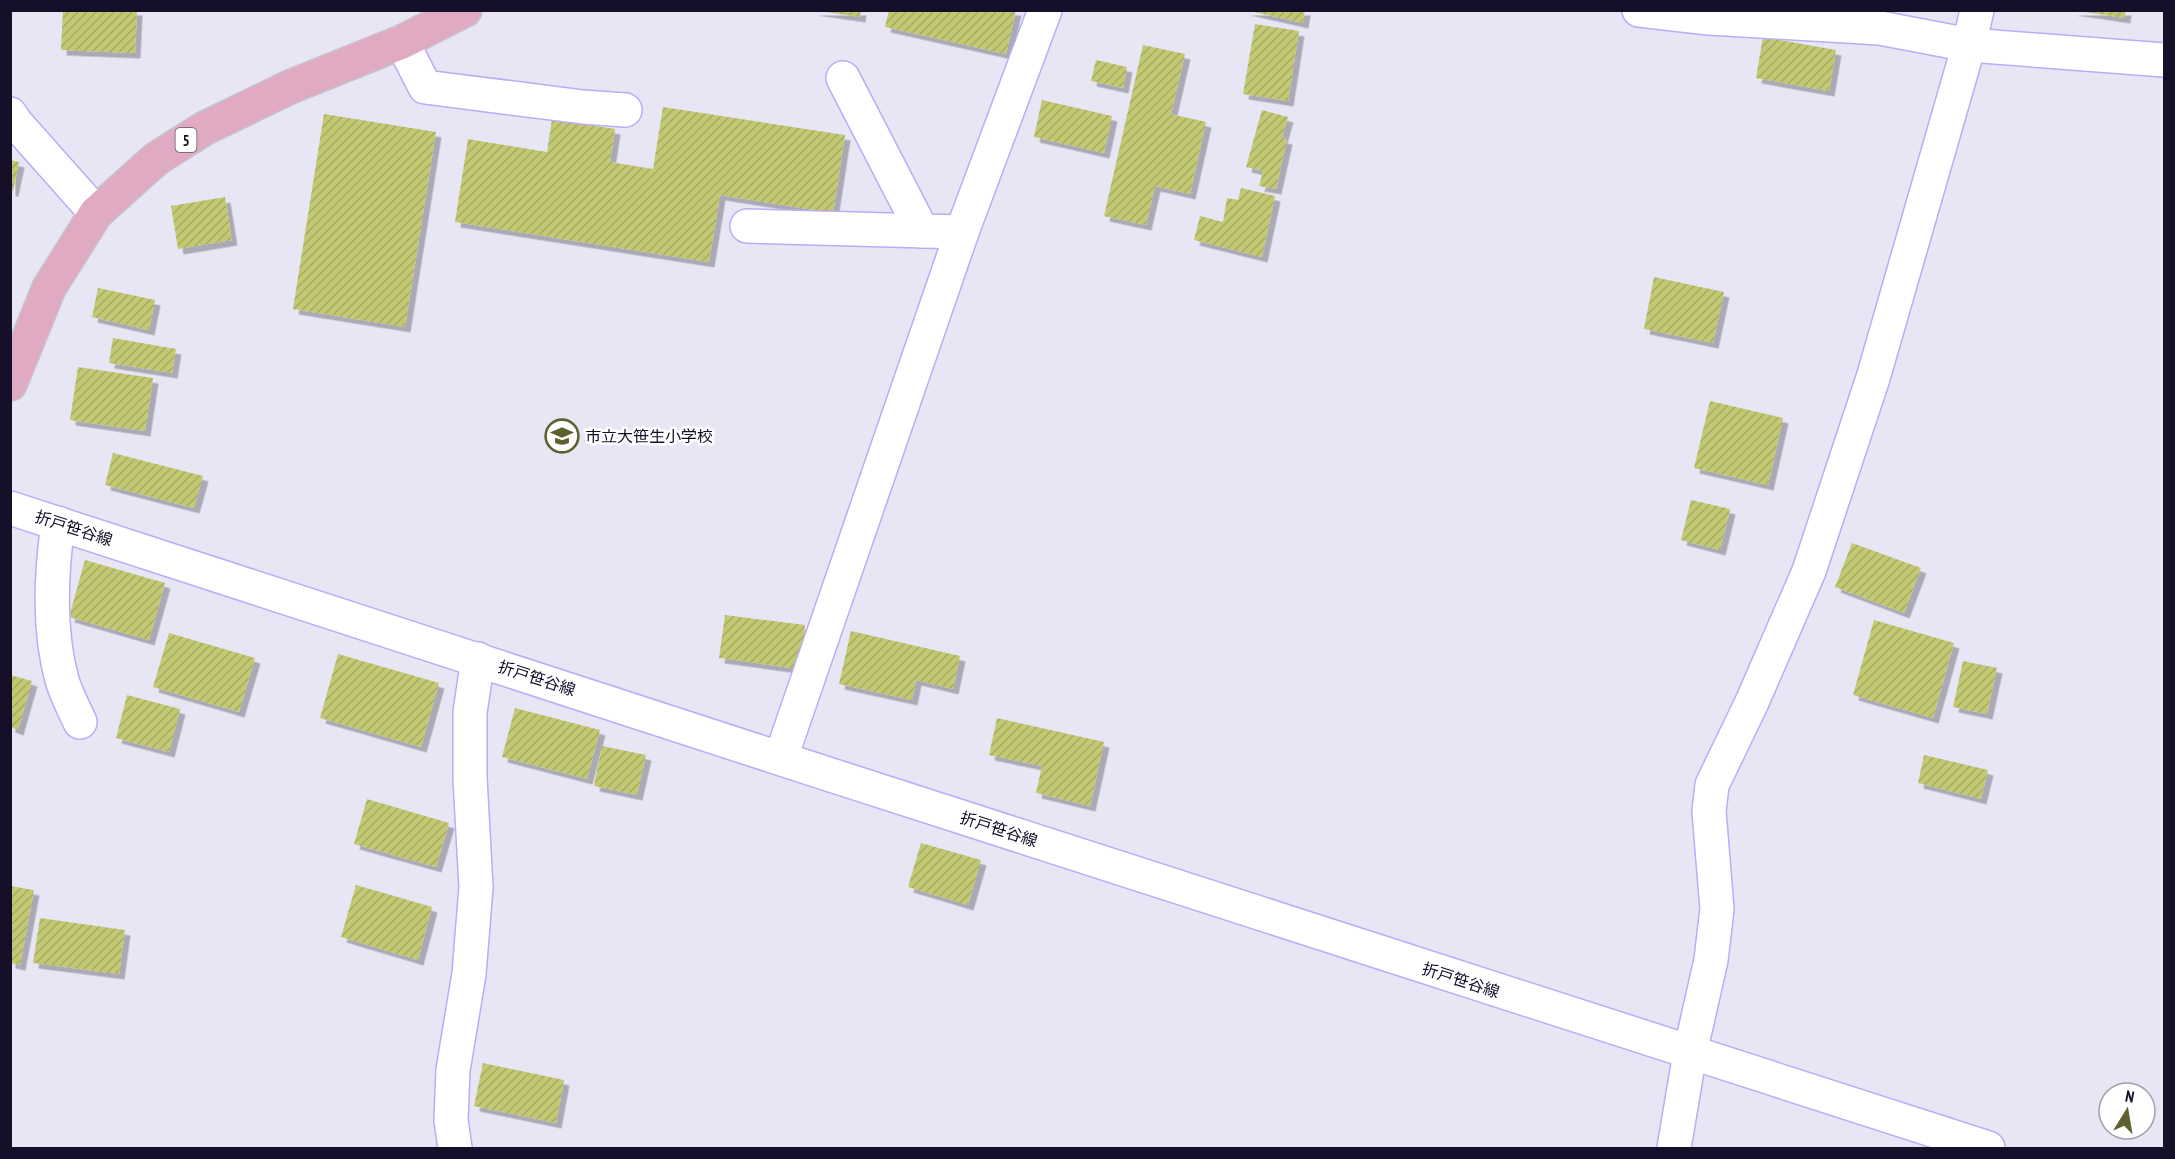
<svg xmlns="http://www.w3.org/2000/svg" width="2175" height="1159" viewBox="0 0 2175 1159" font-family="'PT Sans Narrow','Noto Sans JP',sans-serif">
<defs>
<pattern id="building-hatch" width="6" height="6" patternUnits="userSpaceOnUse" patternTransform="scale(1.5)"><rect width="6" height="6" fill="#c3c972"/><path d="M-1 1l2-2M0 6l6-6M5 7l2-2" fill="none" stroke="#a7ab63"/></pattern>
<filter id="shadow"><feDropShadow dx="5.5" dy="5.5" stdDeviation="0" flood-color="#0004"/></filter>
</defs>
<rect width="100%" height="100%" fill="#e8e6f5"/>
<g fill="url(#building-hatch)" filter="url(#shadow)">
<path d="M63,10H137L135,53L61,50Z"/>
<path d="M812,10H861L860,17Z"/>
<path d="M889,10H1016L1006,54L885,27Z"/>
<path d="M1245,10H1305L1303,23Z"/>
<path d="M2071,10H2126L2125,18Z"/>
<path d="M1255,24L1299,31L1288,101L1243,94Z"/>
<path d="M1763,37L1836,50L1829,91L1756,78Z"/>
<path d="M1143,45L1185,54L1171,114L1206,122L1190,194L1155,186L1146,225L1104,216Z"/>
<path d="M1096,60L1127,67L1123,88L1091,81Z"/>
<path d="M1042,100L1112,116L1104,153L1034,137Z"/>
<path d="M663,107L845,135L833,213L720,195L709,262L455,222L468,139L547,152L552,119L615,129L610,162L653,169Z"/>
<path d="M1262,110L1288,117L1282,138L1287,139L1276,189L1259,186L1263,171L1246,167Z"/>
<path d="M324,114L436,132L405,327L293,309Z"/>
<path d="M10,160L19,162L13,191H10Z"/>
<path d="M1241,188L1275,196L1262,257L1194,240L1200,216L1223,222L1227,198L1238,200Z"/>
<path d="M225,197L232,240L178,249L171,206Z"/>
<path d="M1654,277L1724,292L1713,343L1644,329Z"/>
<path d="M98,288L155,300L149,330L92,317Z"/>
<path d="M113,338L176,349L172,373L109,363Z"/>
<path d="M78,367L153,378L145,431L70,420Z"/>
<path d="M1710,401L1783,418L1768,485L1694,468Z"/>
<path d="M113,453L203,476L194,508L105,485Z"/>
<path d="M1691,500L1730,509L1720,550L1681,540Z"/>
<path d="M1852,543L1921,568L1904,613L1835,587Z"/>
<path d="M85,560L165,583L149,640L69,617Z"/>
<path d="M725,615L805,625L800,669L719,658Z"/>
<path d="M1874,620L1954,643L1933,718L1853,695Z"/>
<path d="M851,631L960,656L953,689L916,680L912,700L839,684Z"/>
<path d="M169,633L255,658L239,712L153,687Z"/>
<path d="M338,654L439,683L421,747L320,718Z"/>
<path d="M1963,661L1997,668L1987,714L1953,707Z"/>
<path d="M10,675L32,681L18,730L10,727Z"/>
<path d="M127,695L180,709L169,752L116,738Z"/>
<path d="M515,708L600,730L587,779L502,757Z"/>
<path d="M997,718L1104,742L1090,806L1036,793L1042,766L989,755Z"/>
<path d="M602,746L646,755L637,795L594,786Z"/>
<path d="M1924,755L1988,770L1981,799L1918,783Z"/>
<path d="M367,799L449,823L436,867L354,844Z"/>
<path d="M921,843L981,860L968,905L908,887Z"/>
<path d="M356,885L432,907L418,960L341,937Z"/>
<path d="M10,886L34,890L20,965L10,963Z"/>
<path d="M40,918L125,930L119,974L33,963Z"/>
<path d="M483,1063L564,1080L556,1123L474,1106Z"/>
</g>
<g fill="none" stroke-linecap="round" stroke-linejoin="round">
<defs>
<g id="street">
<path d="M1639,10L1709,18L1880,28L1969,45L2164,60"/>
<path d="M402,42L425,87L583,107L625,110"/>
<path d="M843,78L922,231"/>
<path d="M10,114L16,123L96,213"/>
<path d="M747,226L962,232"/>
<path d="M58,523C51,574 48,629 62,680C66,694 74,709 80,722"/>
<path d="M781,757L962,232L1045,10"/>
<path d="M455,1148L451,1120L453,1070L469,974L476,887L470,778V712L478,659"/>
<path d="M1674,1148L1690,1053L1711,960L1717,909L1709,811L1712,785L1752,702L1809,571L1873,378L1969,45L1977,10"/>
</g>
<path id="secondary" d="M10,508C669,722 1328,938 1988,1148"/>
<path id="primary" d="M10,384L49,288L96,213L156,159L205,128L290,87L402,42L465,10"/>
</defs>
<use href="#street" stroke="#baacf7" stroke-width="36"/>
<use href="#secondary" stroke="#baacf7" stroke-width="36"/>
<use href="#primary" stroke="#c7c5cc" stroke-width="36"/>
<use href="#street" stroke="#fff" stroke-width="33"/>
<use href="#secondary" stroke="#fff" stroke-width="33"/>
<use href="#primary" stroke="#dfaac2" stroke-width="33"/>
</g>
<defs>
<symbol id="school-ring" viewBox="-11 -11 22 22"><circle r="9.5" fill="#fff" stroke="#5e612f" stroke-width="1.5"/><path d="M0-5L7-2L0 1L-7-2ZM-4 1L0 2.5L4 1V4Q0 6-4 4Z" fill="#5e612f"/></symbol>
</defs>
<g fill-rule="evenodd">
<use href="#school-ring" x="543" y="417" width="38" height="38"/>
</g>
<g text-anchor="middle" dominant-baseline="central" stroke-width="5" stroke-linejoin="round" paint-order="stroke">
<rect fill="#fff" stroke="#5b576a" stroke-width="1.5" x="175.5" y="128" width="21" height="24" rx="4.5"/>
<g font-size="15" font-weight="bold" fill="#150f2a">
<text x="186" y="140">5</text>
</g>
<g font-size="16" fill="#150f2a" stroke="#fff" text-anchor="start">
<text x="585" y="436">市立大笹生小学校</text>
</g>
<g font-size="16" fill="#150f2a" stroke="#fff">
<text transform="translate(74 528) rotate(18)">折戸笹谷線</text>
<text transform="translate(537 678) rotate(18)">折戸笹谷線</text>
<text transform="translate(999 829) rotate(18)">折戸笹谷線</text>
<text transform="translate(1461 980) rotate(18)">折戸笹谷線</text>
</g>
</g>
<rect width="2175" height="1159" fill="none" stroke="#150f2a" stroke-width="24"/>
<g transform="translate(2127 1111) rotate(11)"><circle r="28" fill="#ffffff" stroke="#a19faa" stroke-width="1.5"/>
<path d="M0-4.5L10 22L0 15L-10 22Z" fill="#5e612f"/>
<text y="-9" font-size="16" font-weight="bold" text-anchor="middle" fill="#150f2a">N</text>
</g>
</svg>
